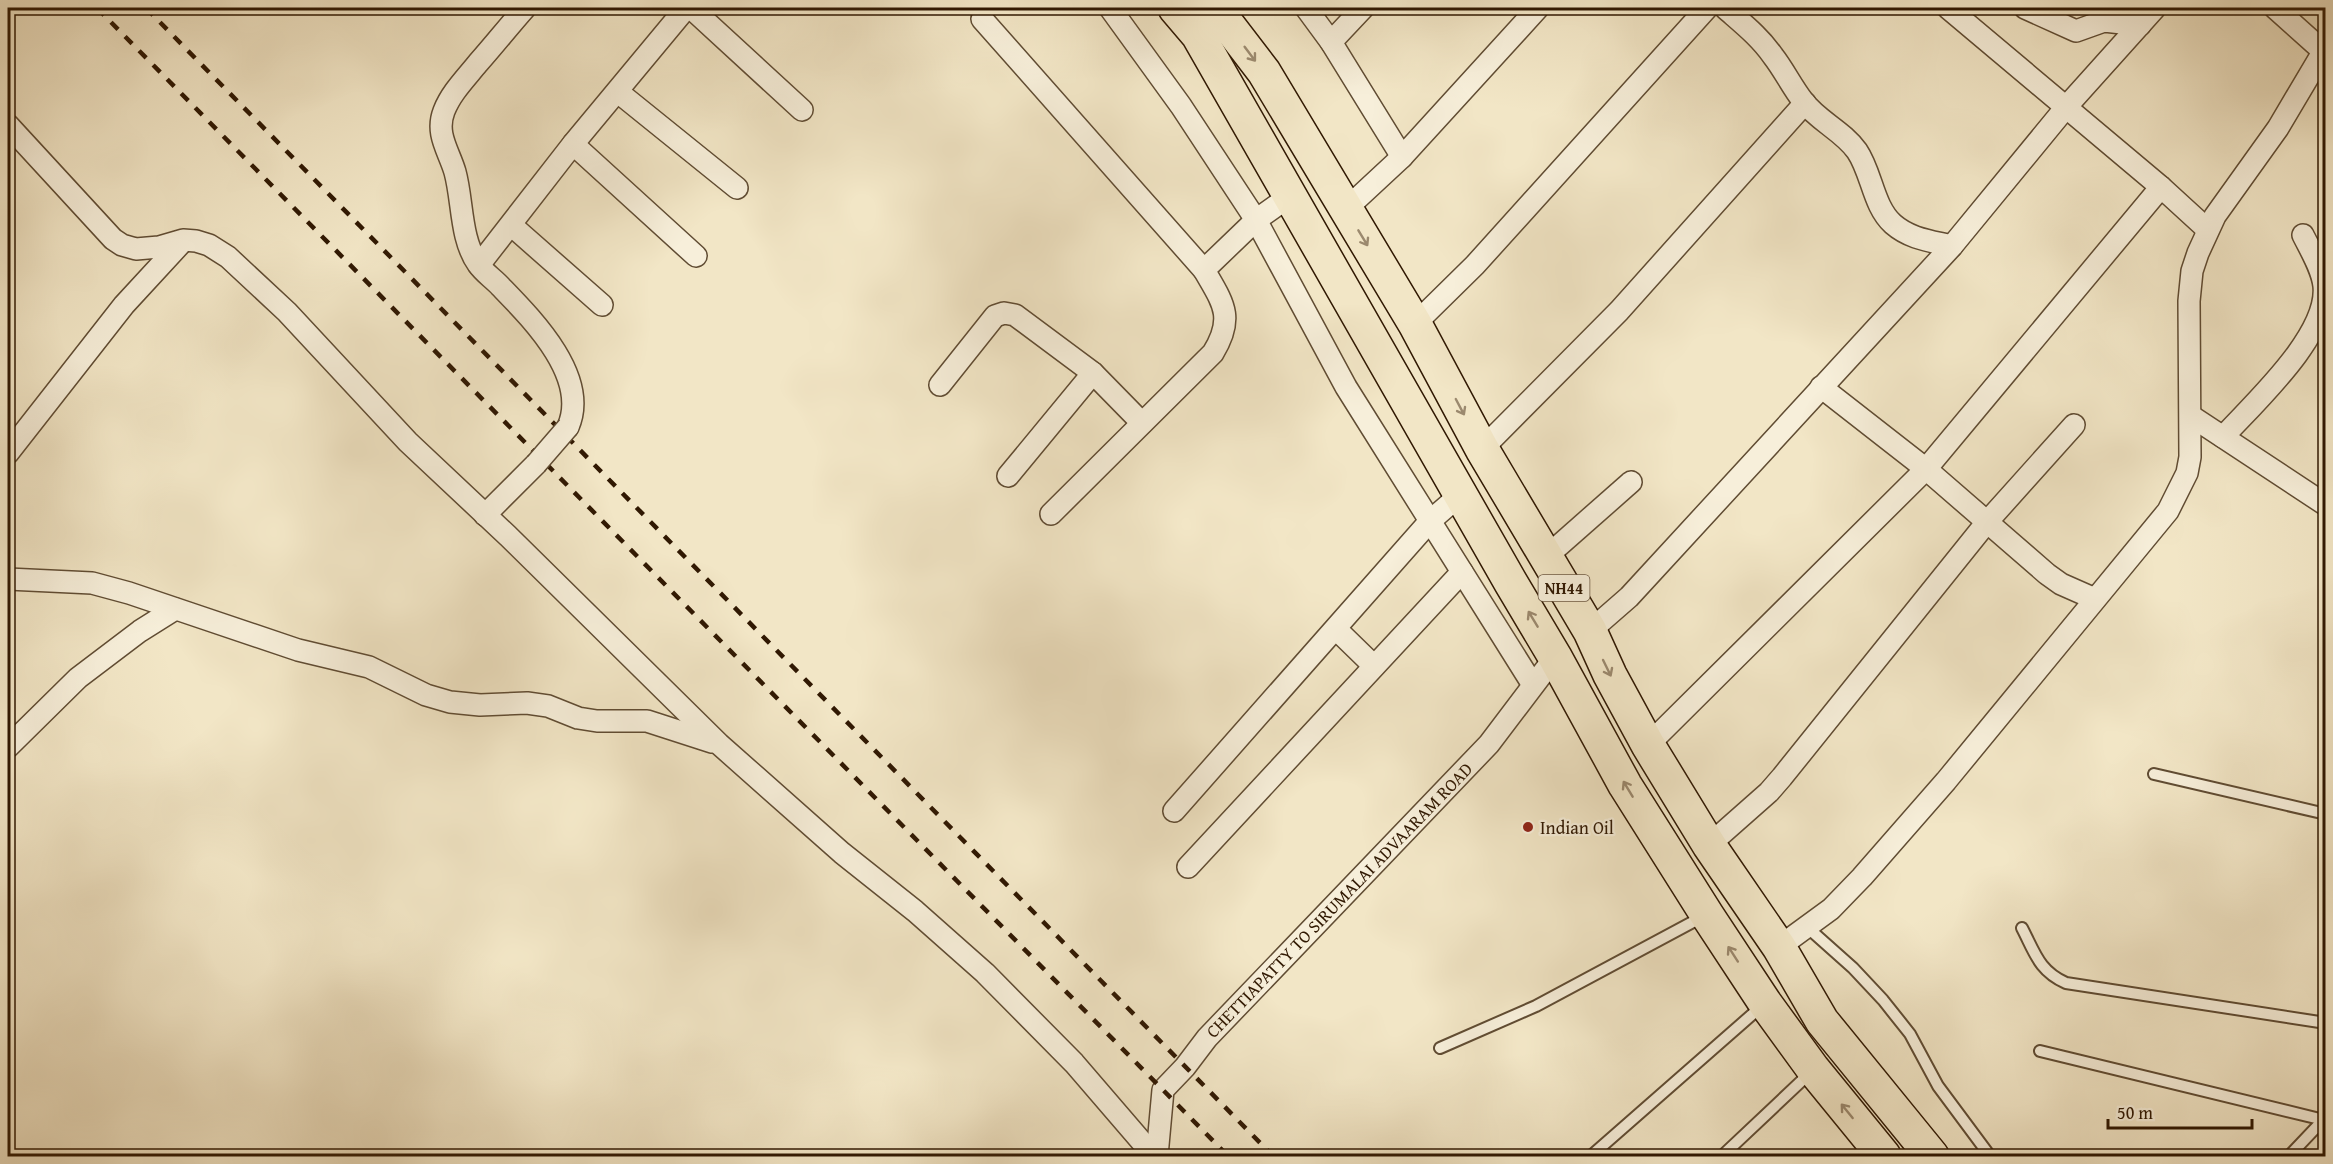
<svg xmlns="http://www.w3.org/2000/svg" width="2333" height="1164" viewBox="0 0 2333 1164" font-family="'Gentium Book Plus',serif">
<rect width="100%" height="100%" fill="#f2e6c6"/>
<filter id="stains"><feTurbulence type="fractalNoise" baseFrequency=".00333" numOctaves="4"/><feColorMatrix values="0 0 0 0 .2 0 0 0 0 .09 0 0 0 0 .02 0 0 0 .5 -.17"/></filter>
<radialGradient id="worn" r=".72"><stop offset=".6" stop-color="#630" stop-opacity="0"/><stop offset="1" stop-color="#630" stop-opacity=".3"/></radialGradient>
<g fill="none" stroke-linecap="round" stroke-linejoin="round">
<defs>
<g id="service">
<path d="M2154,774L2326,814"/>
<path d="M1807,927L1853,968L1883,1000L1910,1034L1938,1086L1990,1156"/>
<path d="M2022,928C2035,953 2039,971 2066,983L2326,1023"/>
<path d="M1440,1048L1536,1006L1704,916"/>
<path d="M2040,1051L2324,1120"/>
<path d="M1592,1155L1763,1005"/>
<path d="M1722,1156L1811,1072"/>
<path d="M2289,1156L2326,1117"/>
</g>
<g id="minor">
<path d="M525,8C509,26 494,45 478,63C465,79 451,93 444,111C435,134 449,151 455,172C463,201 460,239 478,264C484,273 494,279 501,287C532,319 590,377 568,427"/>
<path d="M691,8L802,110"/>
<path d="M1110,8L1181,106L1256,220L1346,387L1533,685"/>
<path d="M1306,8L1331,42L1402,157"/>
<path d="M1725,8C1742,23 1760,37 1773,56C1784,70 1792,87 1803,101C1818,121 1843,131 1857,151C1872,173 1873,206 1893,224C1910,239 1931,241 1952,246"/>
<path d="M1948,8L2161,187L2208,230"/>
<path d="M2025,8L2076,31L2104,21L2140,25"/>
<path d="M2275,8L2323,51"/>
<path d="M982,19L1204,270"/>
<path d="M1331,42L1363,8"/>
<path d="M618,92L737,188"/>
<path d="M8,125L113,239L122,245L136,249L159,247L183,240L196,241L209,245L228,257L287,312L408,442L508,536L719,744L842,853L915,911L985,973L1074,1063L1154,1156"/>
<path d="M573,144L696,256"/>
<path d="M1346,209L1402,157L1538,8"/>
<path d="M511,225L602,305"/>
<path d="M479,265L573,144L686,8"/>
<path d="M1415,324L1475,265L1707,8"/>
<path d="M940,385L995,316L1004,313L1015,315L1093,373L1142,423"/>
<path d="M1821,387L1926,469L2047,574L2061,584L2095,599"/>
<path d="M2191,416L2326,505"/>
<path d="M2223,437C2254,403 2329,335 2324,286C2322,269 2311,251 2303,235"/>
<path d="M1482,449L1619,311L1805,103"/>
<path d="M8,453L124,305L183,241"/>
<path d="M1008,476L1093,373"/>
<path d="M1051,514L1213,353C1235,317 1223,303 1204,270L1256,220L1290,196"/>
<path d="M485,515L536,464"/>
<path d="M1546,557L1631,482"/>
<path d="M8,579L92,583L129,593L298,650L369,667L426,695L450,702L480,705L527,703L548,706L578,718L597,721H647L712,742"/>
<path d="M1336,629L1374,666"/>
<path d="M1590,631L1629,597L1952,246L2067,106L2155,8"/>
<path d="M1648,745L1926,469L2161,187"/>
<path d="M8,747L78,678L140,631L175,609"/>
<path d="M1174,811L1430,521L1460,495"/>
<path d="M1709,845L1769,792L1782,777L1987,522L2074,425"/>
<path d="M1188,867L1462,572"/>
<path d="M1779,947L1831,909L1862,877L1946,781L2168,511L2187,473L2190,457L2189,301L2192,271L2198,253L2215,216L2278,128L2326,47"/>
<path d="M1157,1156L1163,1090L1185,1067L1207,1038L1489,744L1555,657"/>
</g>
<g id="trunk">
<path d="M1175,8L1198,35L1511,583L1555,657L1625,785L1707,915L1765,1003L1813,1069L1884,1156"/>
<path d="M1215,8L1264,72L1415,324L1482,449L1590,631L1610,675L1648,745L1709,845L1779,947L1822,1021L1932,1156"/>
</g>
</defs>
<use href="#service" stroke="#604c33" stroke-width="14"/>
<use href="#minor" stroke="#604c33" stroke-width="24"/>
<use href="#trunk" stroke="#301802" stroke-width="36"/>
<use href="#service" stroke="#f7efda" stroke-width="10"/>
<use href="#minor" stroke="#f7efda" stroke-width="21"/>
<use href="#trunk" stroke="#f2e6c6" stroke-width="33"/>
<g stroke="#301802" stroke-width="4.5" stroke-dasharray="10 10" stroke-linecap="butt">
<path d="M97,8L1228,1156"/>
<path d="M146,8L1273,1156"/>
</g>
<defs>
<path id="minor-bridge" d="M536,464L568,427"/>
</defs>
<use href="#minor-bridge" stroke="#604c33" stroke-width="24" stroke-linecap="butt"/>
<use href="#minor-bridge" stroke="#f7efda" stroke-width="21"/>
</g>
<defs><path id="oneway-shaft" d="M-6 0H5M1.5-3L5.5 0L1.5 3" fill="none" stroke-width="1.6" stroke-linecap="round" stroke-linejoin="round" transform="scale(1.5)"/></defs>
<g stroke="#9b896e">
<use href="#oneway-shaft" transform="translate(1250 54) rotate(53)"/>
<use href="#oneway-shaft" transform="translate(1363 238) rotate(59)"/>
<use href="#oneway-shaft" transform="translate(1460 407) rotate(62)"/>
<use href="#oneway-shaft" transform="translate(1533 619) rotate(-121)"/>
<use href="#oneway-shaft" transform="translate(1607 668) rotate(64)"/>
<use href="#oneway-shaft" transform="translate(1628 789) rotate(-121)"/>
<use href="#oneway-shaft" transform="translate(1733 954) rotate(-123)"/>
<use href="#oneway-shaft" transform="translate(1847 1111) rotate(-129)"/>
</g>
<circle fill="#8f2418" stroke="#f7efda" stroke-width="2" cx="1528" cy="827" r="6"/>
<g text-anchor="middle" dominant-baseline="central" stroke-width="4.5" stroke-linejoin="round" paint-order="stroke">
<rect fill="#f7efda" stroke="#6c5843" stroke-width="1.5" x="1538.5" y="575" width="51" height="26" rx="4.5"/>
<g font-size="16" font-weight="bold" fill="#301802">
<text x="1564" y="588">NH44</text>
</g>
<g font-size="18" fill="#301802" stroke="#f7efda" text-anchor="start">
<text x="1540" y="827">Indian Oil</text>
</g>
<g font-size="18" fill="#301802" stroke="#f7efda">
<text transform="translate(1339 900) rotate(-46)">CHETTIAPATTY TO SIRUMALAI ADVAARAM ROAD</text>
</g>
</g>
<rect width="2333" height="1164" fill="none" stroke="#f2e6c6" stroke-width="30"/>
<rect x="9" y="9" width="2315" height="1146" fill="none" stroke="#301802" stroke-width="3"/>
<rect x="15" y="15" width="2303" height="1134" fill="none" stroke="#301802" stroke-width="1.5"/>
<path d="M2108 1119v9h144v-9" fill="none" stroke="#301802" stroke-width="3"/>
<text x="2117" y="1119" font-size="18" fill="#301802" stroke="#f7efda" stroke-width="4.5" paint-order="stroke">50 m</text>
<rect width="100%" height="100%" filter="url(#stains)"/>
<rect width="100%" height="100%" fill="url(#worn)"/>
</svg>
